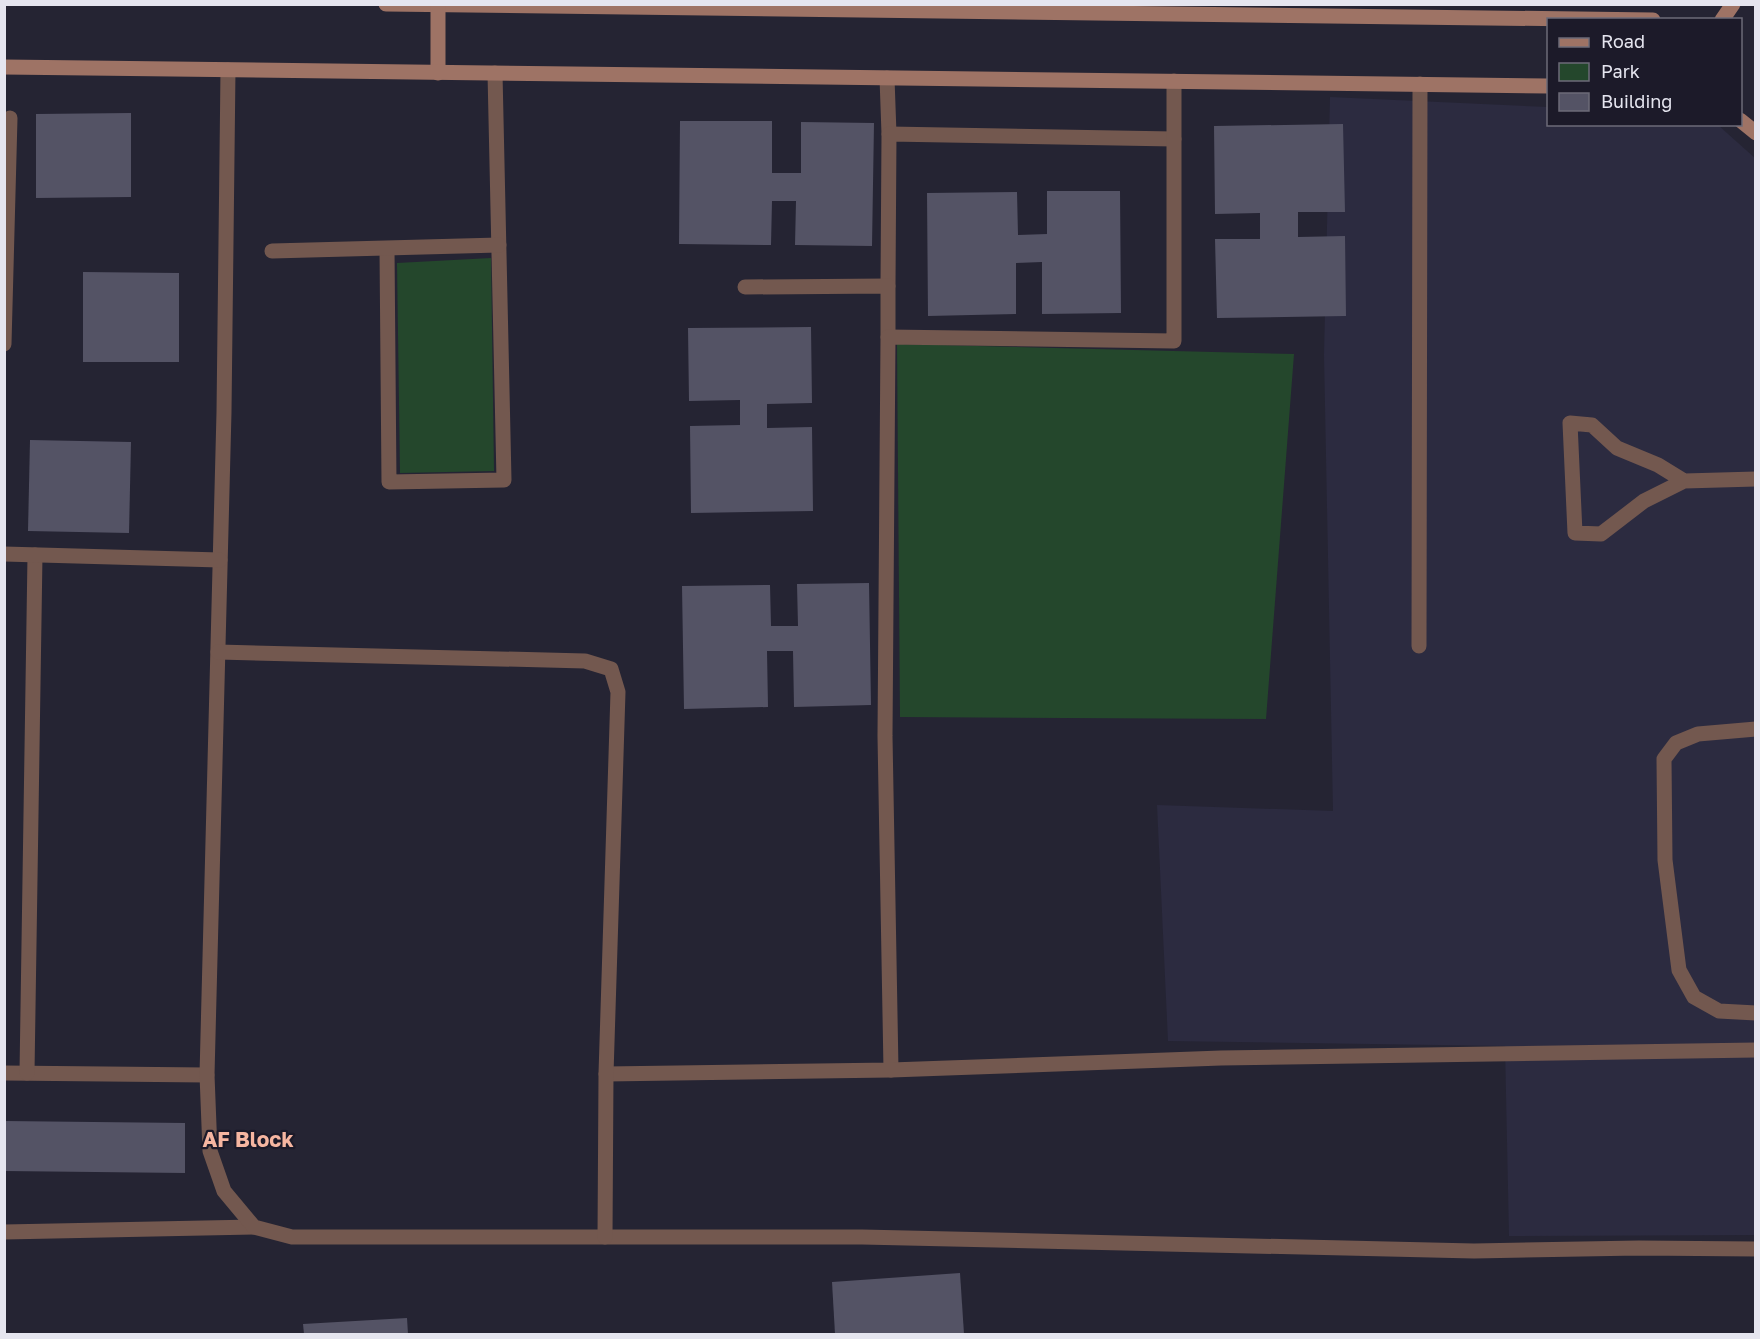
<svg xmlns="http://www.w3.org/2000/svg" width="1760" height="1339" viewBox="0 0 1760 1339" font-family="'Golos Text',sans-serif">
<rect width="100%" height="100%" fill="#252433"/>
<path fill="#2c2b40" d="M1330,97L1548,107V124L1718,125L1756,159L1755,1235L1509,1236L1505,1046L1168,1041L1157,805L1333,811L1324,355Z"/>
<g fill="#24472c">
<path d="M491,258L494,471L400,473L397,263Z"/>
<path d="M897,344L1294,354L1266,719L900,717Z"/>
</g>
<g fill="#545365">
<path d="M131,113V197L36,198V114Z"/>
<path d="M680,121H772V173H801V122L874,123L872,246L795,245L796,201H772L771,245L679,244Z"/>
<path d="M1343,124L1345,212H1298V237L1345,236L1346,316L1217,318L1215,239H1260V213L1215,214L1214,126Z"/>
<path d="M1047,191H1120L1121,313L1042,314V262L1016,263V314L928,316L927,193L1017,192L1018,235L1047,234Z"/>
<path d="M83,272L179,273V362H83Z"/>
<path d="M811,327L812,403L767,404V428L812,427L813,511L691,513L690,426L740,425V400L689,401L688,328Z"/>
<path d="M30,440L131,442L129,533L28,531Z"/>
<path d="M869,583L871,705L794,707L793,651H767L768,707L684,709L682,586L770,585L771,626H798L797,584Z"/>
<path d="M4,1121L185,1123V1173L4,1171Z"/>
<path d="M960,1273L964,1334H835L832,1282Z"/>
<path d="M407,1318L408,1334H304L303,1324Z"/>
</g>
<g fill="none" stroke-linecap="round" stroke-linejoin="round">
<g stroke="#73584f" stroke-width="15">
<path d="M887,78L889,134"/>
<path d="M387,249L389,482L504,480L495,73"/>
<path d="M272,251L499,245"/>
<path d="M888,286L889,134L1174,139"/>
<path d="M745,287L888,286V337"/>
<path d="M1684,481L1658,465L1617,448L1592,425L1570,423L1575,533L1601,534L1644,501L1684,481L1756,479"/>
<path d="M1419,646L1420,84"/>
<path d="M1756,729L1698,734L1676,743L1664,759L1665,860L1679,970L1694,997L1719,1011L1756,1013"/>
<path d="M891,1070L885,736L888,337L1174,341V81"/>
<path d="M4,1073L207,1075"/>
<path d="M27,1073L35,555"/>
<path d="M606,1074L891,1070L1221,1058L1756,1050"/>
<path d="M4,1232L254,1227"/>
</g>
<g stroke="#73584f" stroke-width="15">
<path d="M228,70L224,412L207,1075L210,1151L224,1191L254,1227L292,1237H862L1474,1251L1639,1248L1756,1249"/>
<path d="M4,344L10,118"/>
<path d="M4,554L220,560"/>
<path d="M218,652L585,661L611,669L618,692L606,1074L605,1237"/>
</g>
<g stroke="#9e7365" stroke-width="15">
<path d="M386,4L1653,20"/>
<path d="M438,5V73"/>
<path d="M1722,20L1733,4"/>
<path d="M4,67L1548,86"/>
<path d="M1740,120L1756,133"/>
</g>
</g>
<g text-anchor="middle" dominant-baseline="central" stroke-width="4.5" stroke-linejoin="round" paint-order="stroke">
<g font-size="21" font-weight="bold" fill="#f6b6a1" stroke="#1c1a29">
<text x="248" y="1139">AF Block</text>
</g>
</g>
<rect width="1760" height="1339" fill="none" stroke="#e5e5ef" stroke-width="12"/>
<rect x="1547" y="18" width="195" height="108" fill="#1c1a29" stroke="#6c6b78" stroke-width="1.5"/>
<rect x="1559" y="38" width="30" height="9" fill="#9e7365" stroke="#6c6b78" stroke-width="1.5"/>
<text x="1601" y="48" font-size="18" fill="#e5e5ef">Road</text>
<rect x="1559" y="63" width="30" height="18" fill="#24472c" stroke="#6c6b78" stroke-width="1.5"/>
<text x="1601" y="78" font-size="18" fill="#e5e5ef">Park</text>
<rect x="1559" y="93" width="30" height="18" fill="#545365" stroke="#6c6b78" stroke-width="1.5"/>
<text x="1601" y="108" font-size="18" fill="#e5e5ef">Building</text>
</svg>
